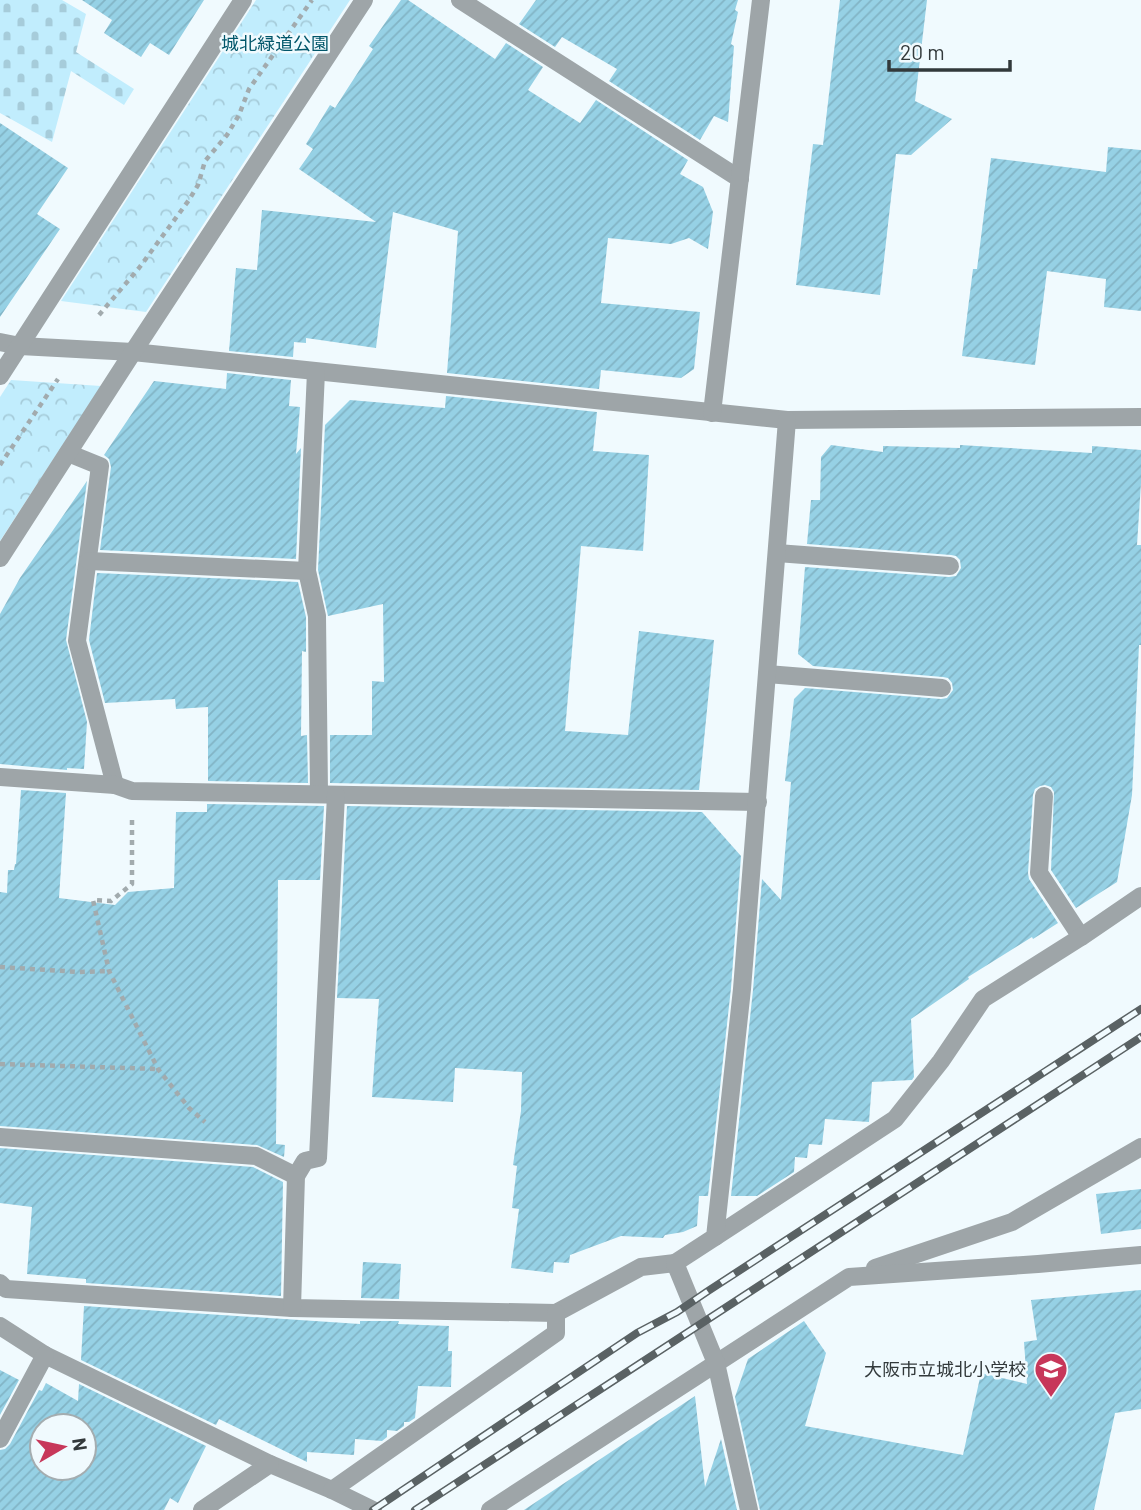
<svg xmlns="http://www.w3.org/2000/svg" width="1141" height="1510" viewBox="0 0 1141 1510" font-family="Barlow,'Noto Sans JP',sans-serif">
<defs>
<pattern id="cemetery-stones" width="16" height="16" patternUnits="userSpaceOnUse" patternTransform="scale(1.75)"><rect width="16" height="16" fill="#c1edfd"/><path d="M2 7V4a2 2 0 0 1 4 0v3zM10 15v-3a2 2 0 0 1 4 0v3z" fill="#a6ccda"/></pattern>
<pattern id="park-crowns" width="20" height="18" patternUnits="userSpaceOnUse" patternTransform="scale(1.75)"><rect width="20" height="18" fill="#c1edfd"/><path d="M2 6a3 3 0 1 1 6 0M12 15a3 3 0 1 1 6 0" fill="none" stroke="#a6ccda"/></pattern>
<pattern id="building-hatch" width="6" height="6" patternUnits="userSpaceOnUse" patternTransform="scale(1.75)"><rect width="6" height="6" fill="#96d1e5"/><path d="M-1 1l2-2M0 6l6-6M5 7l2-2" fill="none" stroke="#82b4c5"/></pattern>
</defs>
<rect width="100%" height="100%" fill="#f0fafe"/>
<path fill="url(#cemetery-stones)" d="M0,0H62L86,14L76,52L134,89L124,105L71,71L52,142L0,113Z"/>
<g fill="url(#park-crowns)">
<path d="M256,0H350L146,312L61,301Z"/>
<path d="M11,380L101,386L0,541V397Z"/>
</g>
<g fill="url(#building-hatch)" fill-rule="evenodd">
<path d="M82,0H204L169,55L150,43L141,57L104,33L112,20Z"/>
<path d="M401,0H408L495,59L506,43L543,67L528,90L580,123L596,100L688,160L680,174L703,187L713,212L708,249L689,238L671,244L608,238L601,303L700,312L694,369L681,378L601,370L599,389L447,373L458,231L393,212L376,348L306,338V343L294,342L293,357L229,351L236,268L257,270L262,210L376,222L299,169L313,149L306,144L330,105L335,108L373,49L369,46Z"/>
<path d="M536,0H738L735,10L738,12L731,44L734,46L728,122L714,116L700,140L609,81L617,69L562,37L555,47L519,24Z"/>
<path d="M840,0H927L915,101L952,119L911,155L896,154L880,295L796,285L813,144L823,145Z"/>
<path d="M0,123L68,168L37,214L60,229L0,317Z"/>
<path d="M1108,147L1141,150V311L1104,307L1106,279L1047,271L1035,365L962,356L973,269H977L991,158L1106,172Z"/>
<path d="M227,373L291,380L289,406L300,407L296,454L301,448L296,559L100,550L111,467L109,459L104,455L154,381L226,389Z"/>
<path d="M446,396L597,412L593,451L649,455L643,551L581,546L565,731L628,735L639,631L714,640L699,790L330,783V735H372V681L384,682L383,604L328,616L318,570L325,425L350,400L445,408Z"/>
<path d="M831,445L883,452V446L960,448V445L1092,453V446L1141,450V483L1137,545H1141V645H1139L1132,795L1117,882L1076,908L1051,870L1054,792L1051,787L1045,785L1040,786L1035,789L1033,795L1028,873L1029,879L1058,923L1033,939L1032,937L968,977L969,979L911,1019L914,1077L912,1080L872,1082L869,1122L825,1119L822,1145L809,1144L807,1158L795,1157L794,1172L757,1196H731L753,990L762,879L781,900L791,782L785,781L794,699L805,688L941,699L947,698L953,690L952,683L948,678L943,677L813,666L798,654L805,567L949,577L956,576L961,568L960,560L956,556L951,555L807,544L811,500H820L821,457Z"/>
<path d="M87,481L66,640L87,722L84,769L67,768V770L0,764V614L20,578Z"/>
<path d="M97,573L298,582L306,617V652L302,651L301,736L307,735L308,783L208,781V707L176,709L175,699L105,703L89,640Z"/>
<path d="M21,790L66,793L59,898L115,905L128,892L174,888L176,812H207V804L324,806L320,880H278L276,1144L285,1145L284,1157L257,1145L0,1126V892L7,893L8,870H14L15,864H16Z"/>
<path d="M347,806L702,812L741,856L731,988L708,1196H699L697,1226L683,1232L665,1235L663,1238L621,1236L570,1255L569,1263L554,1262L553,1273L511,1268L519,1209L512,1208L517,1166L513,1165L521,1111L522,1072L455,1068L453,1102L372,1097L379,999L337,998Z"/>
<path d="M0,1148L253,1167L283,1182L281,1296L86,1283V1279L27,1274L32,1207L0,1203Z"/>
<path d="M1141,1189V1229L1101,1234L1096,1194Z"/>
<path d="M363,1262L401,1264L399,1299L361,1298Z"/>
<path d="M1141,1290V1409L1115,1413L1094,1510H760L735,1397L748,1359L804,1321L826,1353L805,1426L963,1455L981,1373L1027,1384L1024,1342L1037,1340L1031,1300Z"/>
<path d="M84,1306L360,1324V1321H399L398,1324L449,1326L448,1351H452L451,1387L418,1386L415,1418L409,1422H404V1426L397,1431L387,1430V1437L382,1441L355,1439L354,1455L307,1452V1462L219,1419L216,1425L81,1360Z"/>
<path d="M0,1370L19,1380L0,1415Z"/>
<path d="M46,1383L78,1401L79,1384L206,1446L178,1503L170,1498L164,1510H0V1450L5,1449L10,1444L39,1390L42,1391ZM42,1426H84V1468H42Z"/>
<path d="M695,1396L705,1487L721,1439L737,1510H524Z"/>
</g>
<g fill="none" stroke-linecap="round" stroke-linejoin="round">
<g stroke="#a2abae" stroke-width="4.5" stroke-dasharray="5 5" stroke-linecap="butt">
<path d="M99,315L139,268L189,200L198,185L205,161L227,135L239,115L249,89L312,0"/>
<path d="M0,465L58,379"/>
<path d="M132,820V884L111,901L93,900L109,971L158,1069L189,1108L205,1122"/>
<path d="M0,967L79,972L109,971"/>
<path d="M0,1064L158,1069"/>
</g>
<g stroke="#9ea5a8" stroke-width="18">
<path d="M460,0L740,179"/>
<path d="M0,342L20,346L133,352L787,420L1141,417"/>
<path d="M316,372L307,571L317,616L319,793"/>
<path d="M0,376L243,0"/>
<path d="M712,413L761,0"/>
<path d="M68,453L100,466L77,641L115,785"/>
<path d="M777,553L950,566"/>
<path d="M0,558L133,352L364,0"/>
<path d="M89,561L307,571"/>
<path d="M767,674L942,688"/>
<path d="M0,777L115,785L132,791L758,802"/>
<path d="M1044,796L1039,873L1081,937"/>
<path d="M0,1137L256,1156L296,1176"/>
<path d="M715,1237L895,1119L941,1061L983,999L1081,937L1141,896"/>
<path d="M875,1268L1012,1222L1141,1147"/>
<path d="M0,1283L6,1289L292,1308L556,1313L641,1267L675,1263"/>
<path d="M292,1308L296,1176L305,1161L318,1158L336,795"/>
<path d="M0,1326L45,1355L270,1464L332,1490L373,1510"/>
<path d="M0,1439L45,1355"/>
<path d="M332,1490L556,1333V1313"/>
<path d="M202,1510L270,1464"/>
<path d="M490,1510L849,1277L1038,1264L1141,1255"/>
<path d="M749,1510L716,1363L675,1263L715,1237L742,989L787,420"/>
</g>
<defs>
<g id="rail">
<path d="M373,1510L637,1333L677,1312L708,1291L1141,1009"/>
<path d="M415,1510L1141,1037"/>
</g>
</defs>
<use href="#rail" stroke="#5a6264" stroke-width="8"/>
<use href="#rail" stroke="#f0fafe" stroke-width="5" stroke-dasharray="16" stroke-linecap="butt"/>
</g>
<defs>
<symbol id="school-pin" viewBox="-11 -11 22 30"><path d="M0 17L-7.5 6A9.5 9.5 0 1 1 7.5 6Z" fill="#c7375a" stroke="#f0fafe"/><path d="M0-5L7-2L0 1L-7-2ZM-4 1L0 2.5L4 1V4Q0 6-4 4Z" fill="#fff"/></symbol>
</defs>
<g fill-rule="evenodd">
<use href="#school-pin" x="1032" y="1350" width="38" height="52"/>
</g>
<g text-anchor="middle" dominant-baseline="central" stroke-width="5" stroke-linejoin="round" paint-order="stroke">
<g font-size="18" fill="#00566a" stroke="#f0fafe">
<text x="275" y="43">城北緑道公園</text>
</g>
<g font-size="18" fill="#32393b" stroke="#f0fafe" text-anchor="end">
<text x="1026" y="1369">大阪市立城北小学校</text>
</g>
</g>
<g transform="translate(63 1447) rotate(81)"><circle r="33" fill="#f0fafe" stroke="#a4adb0" stroke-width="2"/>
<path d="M0-5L12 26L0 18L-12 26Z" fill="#c7375a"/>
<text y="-10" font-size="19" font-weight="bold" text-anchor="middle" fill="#32393b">N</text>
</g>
<path d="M889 60v10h121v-10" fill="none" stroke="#32393b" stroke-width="3.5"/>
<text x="900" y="60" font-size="21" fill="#32393b" stroke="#f0fafe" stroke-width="5" paint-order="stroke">20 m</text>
</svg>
